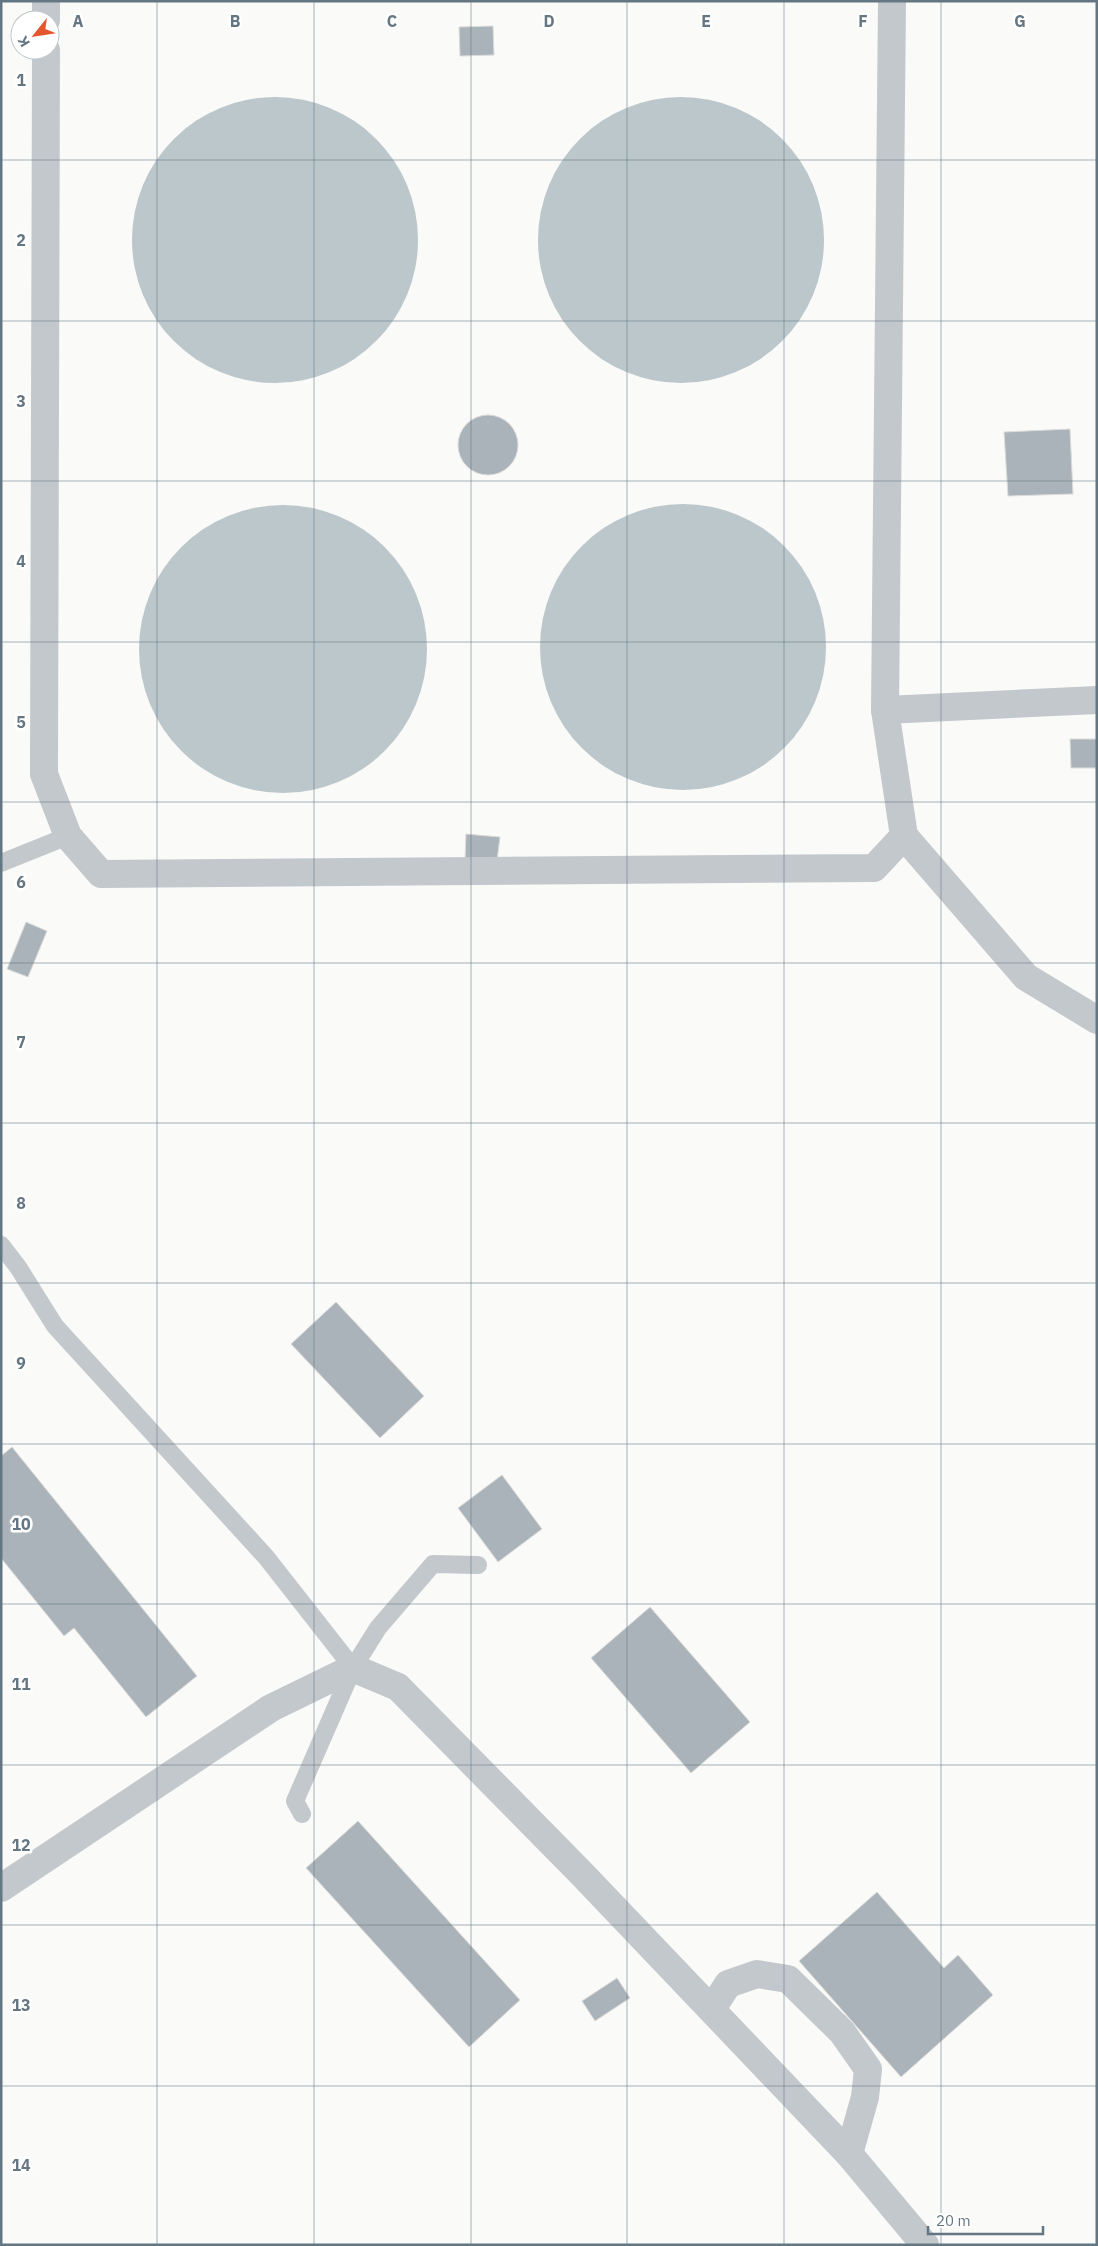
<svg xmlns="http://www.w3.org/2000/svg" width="1098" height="2246" viewBox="0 0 1098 2246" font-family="'IBM Plex Sans',sans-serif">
<rect width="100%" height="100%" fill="#fafaf8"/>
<g fill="#bbc7cb">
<circle cx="681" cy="240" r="143"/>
<circle cx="275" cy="240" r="143"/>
<circle cx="683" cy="647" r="143"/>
<circle cx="283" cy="649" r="144"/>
</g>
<g fill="#aab3b9" stroke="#dcdcda">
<path d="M493,26L494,55L460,56L459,27Z"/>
<circle cx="488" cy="445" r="30"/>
<path d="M1070,429L1073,494L1008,496L1004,432Z"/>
<path d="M1070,739H1097V768H1071Z"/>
<path d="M466,834L500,837L497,861L465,859Z"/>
<path d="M26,922L47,931L28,977L7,969Z"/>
<path d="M336,1302L424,1396L380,1438L291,1344Z"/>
<path d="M12,1447L197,1676L146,1717L74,1628L64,1636L1,1558V1456Z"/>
<path d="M502,1475L542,1529L498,1562L458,1508Z"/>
<path d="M650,1607L750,1722L691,1773L591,1658Z"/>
<path d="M358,1821L520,2000L469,2047L306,1868Z"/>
<path d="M877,1892L944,1968L958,1955L993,1995L901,2077L799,1961Z"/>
<path d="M617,1978L630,1998L595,2021L582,2001Z"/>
</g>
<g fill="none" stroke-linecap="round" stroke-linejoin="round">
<g stroke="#c3c8cc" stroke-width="18">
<path d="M1,863L68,836"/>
<path d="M1,1245L18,1267L55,1326L266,1557L353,1668"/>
<path d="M302,1814L295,1801L353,1668L378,1628L433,1564L478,1565"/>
</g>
<g stroke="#c3c8cc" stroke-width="28">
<path d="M46,20V1"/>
<path d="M46,50L44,774L68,836L101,874L874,868L904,836L885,710L892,1"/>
<path d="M885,710L1097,700"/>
<path d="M904,836L1026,977L1097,1020"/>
<path d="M1,1888L271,1708L353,1668L398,1687L582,1874L849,2154L925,2245"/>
<path d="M712,2009L728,1984L757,1974L788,1979L842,2032L868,2069L865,2097L849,2154"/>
</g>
</g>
<path fill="none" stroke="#657683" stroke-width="1" stroke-opacity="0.55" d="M157,1V2245M314,1V2245M471,1V2245M627,1V2245M784,1V2245M941,1V2245M1,160H1097M1,321H1097M1,481H1097M1,642H1097M1,802H1097M1,963H1097M1,1123H1097M1,1283H1097M1,1444H1097M1,1604H1097M1,1765H1097M1,1925H1097M1,2086H1097"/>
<g font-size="16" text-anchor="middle" font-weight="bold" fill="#657683" stroke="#fff" stroke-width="5" stroke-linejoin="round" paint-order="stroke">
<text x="78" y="27">A</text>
<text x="235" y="27">B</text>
<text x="392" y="27">C</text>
<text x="549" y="27">D</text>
<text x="706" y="27">E</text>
<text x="863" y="27">F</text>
<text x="1020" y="27">G</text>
<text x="21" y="86">1</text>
<text x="21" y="246">2</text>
<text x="21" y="407">3</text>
<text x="21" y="567">4</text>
<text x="21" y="728">5</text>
<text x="21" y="888">6</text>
<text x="21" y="1048">7</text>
<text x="21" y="1209">8</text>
<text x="21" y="1369">9</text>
<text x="21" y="1530">10</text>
<text x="21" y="1690">11</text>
<text x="21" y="1851">12</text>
<text x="21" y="2011">13</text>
<text x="21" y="2171">14</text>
</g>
<rect width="1098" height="2246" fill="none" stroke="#657683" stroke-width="5"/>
<g transform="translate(35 35) rotate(240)"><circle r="24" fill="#ffffff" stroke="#c1c8cd"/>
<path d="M0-4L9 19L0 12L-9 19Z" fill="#e4572e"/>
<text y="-8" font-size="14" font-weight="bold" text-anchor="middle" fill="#657683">K</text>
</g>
<path d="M928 2226v8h115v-8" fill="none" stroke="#657683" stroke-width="2.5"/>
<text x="936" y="2226" font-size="15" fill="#657683" stroke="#ffffff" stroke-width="4" paint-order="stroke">20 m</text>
</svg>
